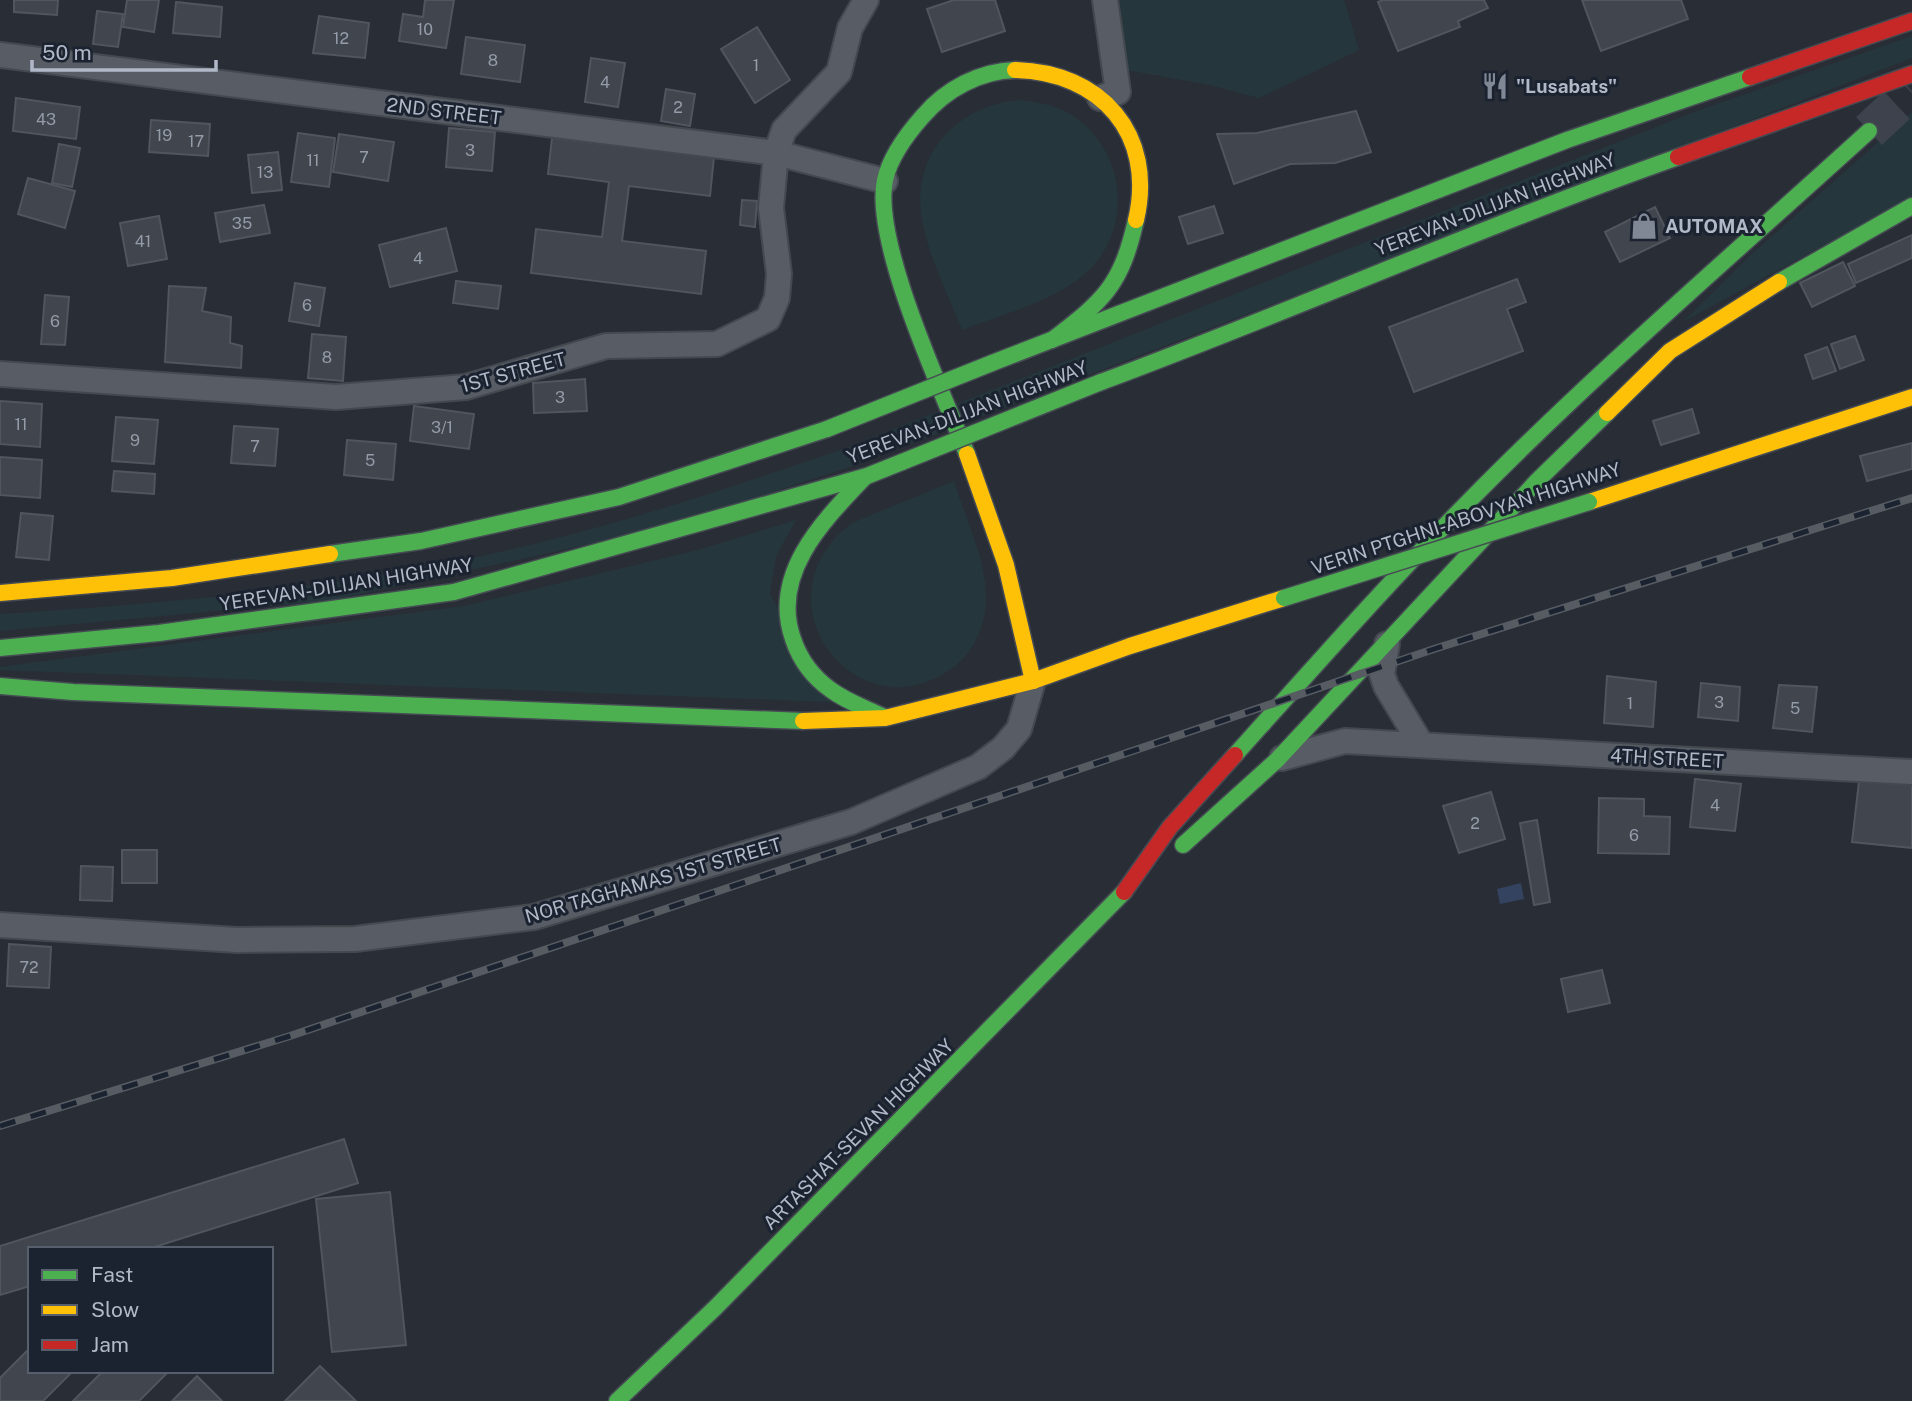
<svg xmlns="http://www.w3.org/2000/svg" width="1912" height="1401" viewBox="0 0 1912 1401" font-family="'Public Sans',sans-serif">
<rect width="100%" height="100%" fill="#282d36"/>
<g fill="#25373c">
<path d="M1119,0H1344L1359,50L1259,98L1210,85L1126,70Z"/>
<path d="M1912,36V58L850,467L659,529L333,600L0,631V614C176,603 354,587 526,546C634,520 741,484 846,448L1694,112Z"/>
<path d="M1018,100C1040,102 1061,106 1079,120C1126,156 1132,230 1088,271C1056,301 1003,314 962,330C948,293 926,253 921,213C914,150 960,106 1018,100Z"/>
<path d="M1912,112V197L1683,322L1752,254Z"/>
<path d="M954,481C965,518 987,561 986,600C986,624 974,651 955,666C859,740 750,600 852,523Z"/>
<path d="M796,520L776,556L770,594L831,702L0,670V667L464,606L698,550Z"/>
</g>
<path fill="#344460" d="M1521,883L1524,899L1500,904L1497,889Z"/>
<g fill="#41454d" stroke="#50555e" stroke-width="2">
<path d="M14,0H58L57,15L14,12Z"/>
<path d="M127,0H159L154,32L123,27Z"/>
<path d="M425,0H454L446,48L399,41L403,14L423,17Z"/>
<path d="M954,0H995L1005,31L942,52L927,9Z"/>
<path d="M1383,0H1484L1488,8L1458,21L1460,27L1398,51L1378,2Z"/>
<path d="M1582,0H1681L1688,19L1601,51Z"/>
<path d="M176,2L222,7L220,37L173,33Z"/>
<path d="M97,11L123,14L118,47L93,44Z"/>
<path d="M319,16L369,23L365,58L313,53Z"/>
<path d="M757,27L790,80L755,103L721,49Z"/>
<path d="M466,37L525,45L520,82L461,74Z"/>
<path d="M591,58L625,63L618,107L585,102Z"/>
<path d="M666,89L695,94L690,126L661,121Z"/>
<path d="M16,98L80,107L76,139L13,131Z"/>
<path d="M1356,111L1371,152L1335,163L1290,164L1234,184L1217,134L1257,133Z"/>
<path d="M151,120L210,124L208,156L149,152Z"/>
<path d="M449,128L495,132L492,171L446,167Z"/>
<path d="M298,133L335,138L329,187L291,182Z"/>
<path d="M339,134L394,142L388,181L333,172Z"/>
<path d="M552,138L714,157L710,196L629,186L622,241L706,251L701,294L531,273L536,229L602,237L609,182L548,174Z"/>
<path d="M59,144L80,148L72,187L52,183Z"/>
<path d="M278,152L282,190L252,193L248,155Z"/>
<path d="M28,178L75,191L65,228L18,214Z"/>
<path d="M742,200L757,201L755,227L740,225Z"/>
<path d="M264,205L270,233L220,242L215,213Z"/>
<path d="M1214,206L1223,233L1188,244L1179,217Z"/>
<path d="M1655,207L1670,238L1620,262L1605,232Z"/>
<path d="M159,216L167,259L128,266L120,223Z"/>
<path d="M446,228L457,271L390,287L379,245Z"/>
<path d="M1912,235V258L1856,283L1848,264Z"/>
<path d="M1843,262L1855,286L1812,307L1800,283Z"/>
<path d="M1517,279L1526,302L1507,309L1523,351L1414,392L1389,327Z"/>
<path d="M456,281L501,286L498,309L453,303Z"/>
<path d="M295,283L325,288L319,326L289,321Z"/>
<path d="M169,286L206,288L202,311L231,317L230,343L242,346L241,368L165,362Z"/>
<path d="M45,295L69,297L65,345L41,344Z"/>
<path d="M312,334L346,337L343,381L308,378Z"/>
<path d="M1855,336L1864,360L1840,369L1831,344Z"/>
<path d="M1827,347L1836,371L1813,379L1805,355Z"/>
<path d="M585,379L587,411L534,413L533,383Z"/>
<path d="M0,401L42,404L40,447L0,444Z"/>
<path d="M414,406L474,414L469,449L410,441Z"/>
<path d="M1692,409L1699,433L1661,445L1653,421Z"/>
<path d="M116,417L158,420L154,464L112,461Z"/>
<path d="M234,426L278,429L275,466L231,463Z"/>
<path d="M347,440L396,444L393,480L344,475Z"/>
<path d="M1912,443V469L1867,481L1860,456Z"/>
<path d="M0,457L42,460L40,498L0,495Z"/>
<path d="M114,471L155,474L154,494L112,491Z"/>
<path d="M21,513L53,516L49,560L16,557Z"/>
<path d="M1607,676L1656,682L1653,727L1604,723Z"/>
<path d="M1701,683L1740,687L1738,721L1698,717Z"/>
<path d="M1779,685L1817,687L1812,732L1773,728Z"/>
<path d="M1695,779L1741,784L1735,831L1690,827Z"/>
<path d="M1859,781L1912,784V848L1852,842Z"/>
<path d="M1491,792L1505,839L1459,853L1443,806Z"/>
<path d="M1599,798L1644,799V816L1670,817L1669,854L1598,853Z"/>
<path d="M1537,820L1550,902L1534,905L1520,823Z"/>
<rect x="122" y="850" width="35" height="33"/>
<path d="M81,866L113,867L112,901L80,900Z"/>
<path d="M9,944L51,947L49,988L7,986Z"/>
<path d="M1602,970L1610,1003L1568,1012L1561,979Z"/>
<path d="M344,1139L358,1183L148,1249H30V1286L0,1295V1246Z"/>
<path d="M390,1192L406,1345L332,1352L316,1199Z"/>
<path d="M30,1348V1371H73L43,1401H0V1378Z"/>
<path d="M320,1366L356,1401H285Z"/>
<path d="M103,1371H169L139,1401H73Z"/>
<path d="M197,1376L222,1401H172Z"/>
</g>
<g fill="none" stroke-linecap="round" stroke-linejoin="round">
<path stroke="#3d424c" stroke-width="38" stroke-dasharray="38 19" stroke-linecap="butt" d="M1869,131L1912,91"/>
<defs>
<g id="street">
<path d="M0,55L776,153L885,181"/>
<path d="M1100,98L1118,92L1105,0"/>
<path d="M0,374L336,397L466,387L606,346L717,344L768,319L777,298L779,274L771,208L776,153L784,130L839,72L850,28L866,0"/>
<path d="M1387,644L1382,674L1386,686L1421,744"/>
<path d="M1282,758L1345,741L1912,772"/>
<path d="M0,925L237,940L355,939L534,917L851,822L978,767L1003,748L1019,729L1033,681"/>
</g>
<g id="fast">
<path d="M1779,282L1912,206"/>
<path d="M1052,340C1104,300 1121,286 1136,220"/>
<path d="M992,363L1567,140L1750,77"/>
<path d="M1101,382C1295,310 1483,226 1678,157"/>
<path d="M967,454C943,393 872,242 885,180C890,157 907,134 923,116C946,89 980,71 1015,70"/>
<path d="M865,477C823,521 770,574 793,639C800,660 814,678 831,690C847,702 866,708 884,717"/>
<path d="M330,554L421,541L619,497L827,429"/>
<path d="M0,648L159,633L454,592L867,476L902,462"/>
<path d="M0,686L73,692L803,721"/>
<path d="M1235,755C1312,669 1388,583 1468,502C1596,372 1735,253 1869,131"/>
<path d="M1183,845L1277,760L1538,480L1607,413"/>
<path d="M617,1401L715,1308L1124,892"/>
</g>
<g id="slow">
<path d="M1015,70C1101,72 1156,134 1136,220"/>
<path d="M1607,413L1670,351L1779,282"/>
<path d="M1589,502L1912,397"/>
<path d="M0,593L172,578L330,554"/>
<path d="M1033,681L1130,646L1284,598"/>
<path d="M803,721L885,718L1033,681L1006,565L967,454"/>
</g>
<g id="jam">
<path d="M1750,77L1912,21"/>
<path d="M1678,157L1912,74"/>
<path d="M1124,892L1170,827L1235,755"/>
</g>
</defs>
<use href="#street" stroke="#44484f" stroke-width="28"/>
<use href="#fast" stroke="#454a53" stroke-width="19"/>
<use href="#slow" stroke="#454a53" stroke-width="19"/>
<use href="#jam" stroke="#454a53" stroke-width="19"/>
<use href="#street" stroke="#585c64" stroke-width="24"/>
<use href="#fast" stroke="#4caf50" stroke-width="16"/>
<use href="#slow" stroke="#ffc107" stroke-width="16"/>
<use href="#jam" stroke="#c62828" stroke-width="16"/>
<defs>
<path id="rail" d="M0,1126L290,1036L1434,649L1912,498"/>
</defs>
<use href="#rail" stroke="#575b62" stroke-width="8"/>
<use href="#rail" stroke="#1b2331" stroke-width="5" stroke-dasharray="16" stroke-linecap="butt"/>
<defs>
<g id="fast-bridge">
<path d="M827,429L992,363"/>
<path d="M902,462L1101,382"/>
<path d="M1284,598L1589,502"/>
</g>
</defs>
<use href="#fast-bridge" stroke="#454a53" stroke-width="19" stroke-linecap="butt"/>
<use href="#fast-bridge" stroke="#4caf50" stroke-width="16"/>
</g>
<defs>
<symbol id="restaurant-bare" viewBox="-9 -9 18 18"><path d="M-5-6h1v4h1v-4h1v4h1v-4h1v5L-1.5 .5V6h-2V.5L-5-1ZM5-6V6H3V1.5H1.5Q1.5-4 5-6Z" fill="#818895" stroke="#1b2331" stroke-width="2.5" paint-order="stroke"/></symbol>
<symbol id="shop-bare" viewBox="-9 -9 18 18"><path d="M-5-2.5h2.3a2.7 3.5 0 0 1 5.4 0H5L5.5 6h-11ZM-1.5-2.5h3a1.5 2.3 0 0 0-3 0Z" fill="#818895" stroke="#1b2331" stroke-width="2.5" paint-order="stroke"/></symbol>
</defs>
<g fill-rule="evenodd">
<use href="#restaurant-bare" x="1476" y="67" width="38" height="38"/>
<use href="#shop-bare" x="1625" y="207" width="38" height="38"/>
</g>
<g text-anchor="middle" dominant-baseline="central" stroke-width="6" stroke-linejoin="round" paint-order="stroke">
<g font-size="16" fill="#959ca9">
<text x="425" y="29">10</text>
<text x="341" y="38">12</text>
<text x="493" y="60">8</text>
<text x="756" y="65">1</text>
<text x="605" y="82">4</text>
<text x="678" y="107">2</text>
<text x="46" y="119">43</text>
<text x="164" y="135">19</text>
<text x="196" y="141">17</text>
<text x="470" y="150">3</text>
<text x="364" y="157">7</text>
<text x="313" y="160">11</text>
<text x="265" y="172">13</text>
<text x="242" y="223">35</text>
<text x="143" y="241">41</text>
<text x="418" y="258">4</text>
<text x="307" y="305">6</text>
<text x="55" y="321">6</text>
<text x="327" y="357">8</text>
<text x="560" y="397">3</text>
<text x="21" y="424">11</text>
<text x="442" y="427">3/1</text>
<text x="135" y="440">9</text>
<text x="255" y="446">7</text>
<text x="370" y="460">5</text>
<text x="1719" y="702">3</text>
<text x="1630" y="703">1</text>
<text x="1795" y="708">5</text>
<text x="1715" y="805">4</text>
<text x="1475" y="823">2</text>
<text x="1634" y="835">6</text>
<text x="29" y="967">72</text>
</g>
<g font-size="19" font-weight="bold" fill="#b1b9c8" stroke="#1b2331" text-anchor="start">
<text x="1516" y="86">"Lusabats"</text>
<text x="1665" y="226">AUTOMAX</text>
</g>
<g font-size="19" fill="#b1b9c8" stroke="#1b2331">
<text transform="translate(444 111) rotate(7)">2ND STREET</text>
<text transform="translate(1495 204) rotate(-21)">YEREVAN-DILIJAN HIGHWAY</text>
<text transform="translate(513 372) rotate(-15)">1ST STREET</text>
<text transform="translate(967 412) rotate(-21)">YEREVAN-DILIJAN HIGHWAY</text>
<text transform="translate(1466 518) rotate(-18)">VERIN PTGHNI-ABOVYAN HIGHWAY</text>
<text transform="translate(346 584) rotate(-9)">YEREVAN-DILIJAN HIGHWAY</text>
<text transform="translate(1667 758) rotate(3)">4TH STREET</text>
<text transform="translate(653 880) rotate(-16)">NOR TAGHAMAS 1ST STREET</text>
<text transform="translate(858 1134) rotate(-45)">ARTASHAT-SEVAN HIGHWAY</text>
</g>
</g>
<rect x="28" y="1247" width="245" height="126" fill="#1b2331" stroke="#575f6d" stroke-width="2"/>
<rect x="42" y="1270" width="35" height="10" fill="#4caf50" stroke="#575f6d" stroke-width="2"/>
<text x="91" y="1282" font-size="21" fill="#b1b9c8">Fast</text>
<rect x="42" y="1305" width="35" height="10" fill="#ffc107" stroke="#575f6d" stroke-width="2"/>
<text x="91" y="1317" font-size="21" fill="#b1b9c8">Slow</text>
<rect x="42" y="1340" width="35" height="10" fill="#c62828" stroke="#575f6d" stroke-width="2"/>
<text x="91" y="1352" font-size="21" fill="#b1b9c8">Jam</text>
<path d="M32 60v10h184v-10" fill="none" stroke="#b1b9c8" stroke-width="3.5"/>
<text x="42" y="60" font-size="21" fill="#b1b9c8" stroke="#1b2331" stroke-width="5" paint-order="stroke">50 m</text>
</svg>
